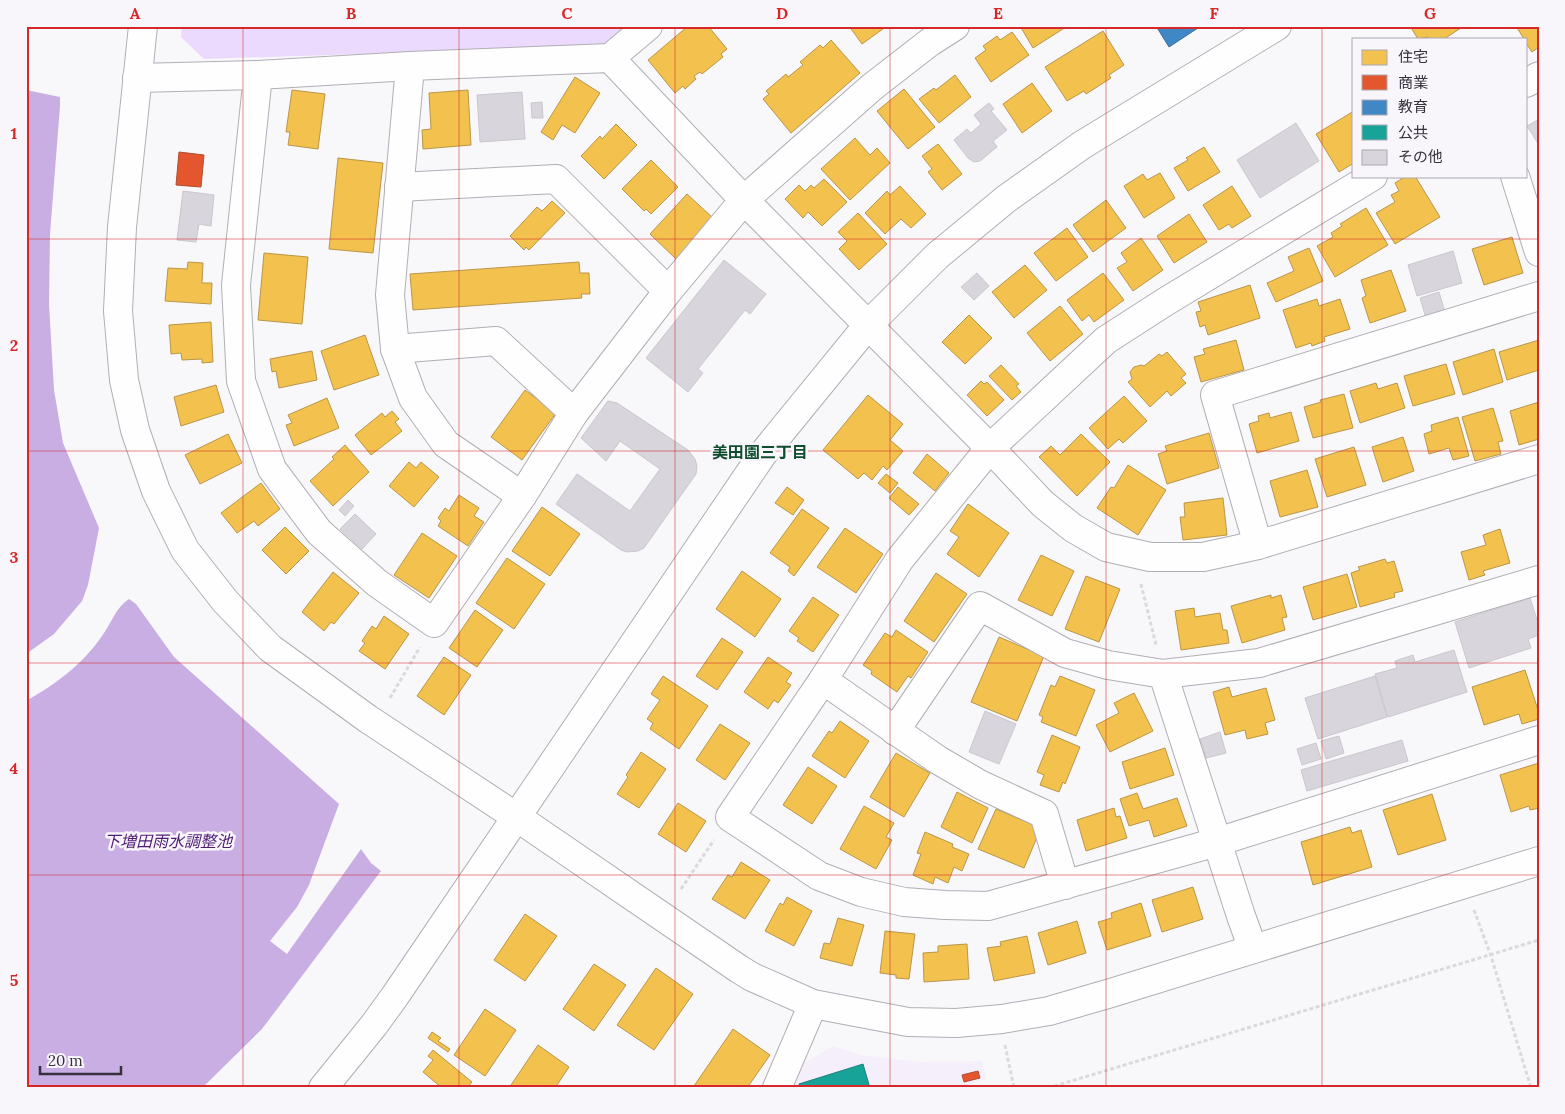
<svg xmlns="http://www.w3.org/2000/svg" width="1565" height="1114" viewBox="0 0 1565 1114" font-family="Lora,'Noto Sans JP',serif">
<rect width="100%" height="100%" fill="#f8f7fa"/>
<path fill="#f5effc" d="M833,1046L861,1055L920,1062L982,1061L986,1079L957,1088H792L799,1066Z"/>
<path fill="#ebdafd" d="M182,26H627L604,46L204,59L181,37Z"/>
<g fill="#c8aee3">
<path d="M26,90L60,97V106L50,234L49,304L54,390L63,443L99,528L88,585L82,601L54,634L26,654Z"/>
<path d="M129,599L136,604L174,657L339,804L309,885L297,907L270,941L287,954L361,849L371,863L381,871L262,1029L202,1088H26V701C56,684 82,665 102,636C111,624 116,607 129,599Z"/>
</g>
<g fill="#f2c14e" stroke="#ba9649">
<path d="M688,26H708L727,49L721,54L723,57L702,74L700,72L694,76L696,79L685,89L683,86L675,93L648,60Z"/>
<path d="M849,26H887L862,44Z"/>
<path d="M1020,26H1066V27L1033,48Z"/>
<path d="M1410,26H1464L1444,39H1428V37L1418,39Z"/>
<path d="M1516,26H1539V47L1532,52L1526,43V39H1524Z"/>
<path d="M1103,31L1124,65L1109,75L1111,78L1086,94L1084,91L1067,101L1045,67Z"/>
<path d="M1012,32L1029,55L991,82L975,58L986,50L983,46L997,36L1000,40Z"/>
<path d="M831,40L860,73L791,133L763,99L769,94L766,91L786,74L788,77L803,65L800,62L820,45L823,48Z"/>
<path d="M955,75L971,97L939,123L919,99L934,88L936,90Z"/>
<path d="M575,77L600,93L575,133L562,125L553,140L541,132Z"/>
<path d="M1032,83L1052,111L1022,133L1003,104Z"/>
<path d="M904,89L935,127L908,149L877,111Z"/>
<path d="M292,90L325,94L318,149L288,145L290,132H286Z"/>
<path d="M468,90L471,145L423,149L422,130L431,129L429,93Z"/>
<path d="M1354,111V163L1339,172L1316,134Z"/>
<path d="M616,124L637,145L604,179L581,156L600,136L602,139Z"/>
<path d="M855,138L870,155L877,148L890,163L850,200L821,169Z"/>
<path d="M938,144L962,174L942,190L928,172L932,169L922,156Z"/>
<path d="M1204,147L1220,172L1188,191L1174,168L1188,160L1186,158Z"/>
<path d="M338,158L383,163L373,253L329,249Z"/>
<path d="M651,160L678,187L651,214L646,209L644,211L622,189Z"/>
<path d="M1160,173L1175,198L1144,218L1124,186L1143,174L1147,180Z"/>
<path d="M1406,176H1415L1440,217L1395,244L1376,213L1395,202L1391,195L1399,191L1395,183Z"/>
<path d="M824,179L847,202L822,226L808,212L803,218L785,199L799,185L805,191L811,185L814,188Z"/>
<path d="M900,186L926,214L911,228L901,219L885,234L865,213L887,191L890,195Z"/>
<path d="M1232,186L1251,216L1232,228L1229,224L1219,230L1203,205Z"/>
<path d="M687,194L713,218L676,259L650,234Z"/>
<path d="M1106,200L1126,228L1093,252L1073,225Z"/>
<path d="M552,201L565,213L529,250L526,247L524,250L510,236L537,207L542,211Z"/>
<path d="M1366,208L1388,245L1335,277L1317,246L1333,237L1331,233L1342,226L1340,224Z"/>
<path d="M858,213L887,244L859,270L839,249L847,241L838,232Z"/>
<path d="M1189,214L1207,242L1174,263L1157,236Z"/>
<path d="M1067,228L1088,257L1056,281L1034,253Z"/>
<path d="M1512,237L1523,273L1484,285L1472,249Z"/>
<path d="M1141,238L1163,270L1133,291L1117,268L1127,262L1121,253Z"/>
<path d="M1309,248L1323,281L1276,302L1267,283L1294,271L1288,257Z"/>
<path d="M264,253L308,257L302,324L258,320Z"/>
<path d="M188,262L203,263L202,283H212L211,304L165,301L168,268L187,269Z"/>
<path d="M579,262L580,273H589L590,294H581L582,298L413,310L410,274Z"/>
<path d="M1025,265L1047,290L1014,318L992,292Z"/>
<path d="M1391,270L1406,311L1370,323L1362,298L1366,296L1361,280Z"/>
<path d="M1103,273L1124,300L1094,322L1089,315L1082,321L1067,300Z"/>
<path d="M1250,285L1260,318L1208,335L1205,325L1200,327L1196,312L1201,311L1198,302Z"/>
<path d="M1317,299L1319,306L1340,299L1350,329L1324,337L1325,341L1312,346L1311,343L1296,348L1283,310Z"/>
<path d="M1060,306L1083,334L1050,361L1027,333Z"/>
<path d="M969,315L992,338L965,364L942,342Z"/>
<path d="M211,322L213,362L202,363V359L182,360L181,353L171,354L169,325Z"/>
<path d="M365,335L379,375L334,390L321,351Z"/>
<path d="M1236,340L1244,370L1201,382L1194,357L1205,354L1203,349Z"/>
<path d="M1539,340V370L1507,380L1499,352Z"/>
<path d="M1494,349L1503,382L1463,395L1453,362Z"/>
<path d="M312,351L317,380L279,388L276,371L272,372L270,359Z"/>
<path d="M1167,352L1186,374L1181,378L1186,383L1171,396L1167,391L1150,407L1128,382L1132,379L1130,372L1134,367L1141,365L1144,366L1159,354L1162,356Z"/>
<path d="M1446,364L1455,394L1413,406L1404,376Z"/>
<path d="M1001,365L1019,384L1016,386L1021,392L1012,400L989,376Z"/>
<path d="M981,381L984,384L987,382L1004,400L987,416L967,395Z"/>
<path d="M1376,383L1378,389L1397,383L1405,408L1360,423L1350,391Z"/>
<path d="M216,385L224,412L181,426L174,397Z"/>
<path d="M525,390L556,413L522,460L491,437Z"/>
<path d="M1344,394L1353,428L1313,438L1304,407L1321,402L1320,400Z"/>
<path d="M868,395L903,424L890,440L903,451L887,470L883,466L872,480L864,473L858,479L823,450Z"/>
<path d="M1124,396L1147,421L1123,443L1119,439L1108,449L1089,428Z"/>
<path d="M327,398L339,428L294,446L286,425L292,423L288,415Z"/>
<path d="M1539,402V439L1519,445L1510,411Z"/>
<path d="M1493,408L1503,441L1498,442L1501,454L1475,461L1462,417Z"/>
<path d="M392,411L399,419L395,422L402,431L371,455L355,435L382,413L385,417Z"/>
<path d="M1291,412L1299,441L1257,453L1249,424L1259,421L1258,416L1269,413L1270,418Z"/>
<path d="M1458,417L1469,456L1453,460L1449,448L1429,454L1424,434L1432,431L1431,425Z"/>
<path d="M1209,433L1219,468L1167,484L1158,454L1167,451L1165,446Z"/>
<path d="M228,434L242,463L200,484L185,455Z"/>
<path d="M1081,434L1110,462L1077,496L1039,457L1051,446L1060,455Z"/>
<path d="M1403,437L1414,471L1383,482L1372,447Z"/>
<path d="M345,445L369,472L333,506L310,481L334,459L332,457Z"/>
<path d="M1354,447L1366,485L1327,497L1315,459Z"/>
<path d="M927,454L949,473L935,491L913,473Z"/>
<path d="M409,462L416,468L421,462L439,477L414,507L389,486Z"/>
<path d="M1128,465L1166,490L1138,535L1097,508L1111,487L1114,488Z"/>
<path d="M1307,470L1318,507L1280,517L1270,481Z"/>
<path d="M886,474L898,483L890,493L878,483Z"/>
<path d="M261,483L280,509L258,526L254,521L237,533L221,513Z"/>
<path d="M787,487L804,500L793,515L775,503Z"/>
<path d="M898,487L919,504L909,515L889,498Z"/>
<path d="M459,495L479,508L474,516L484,522L468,546L438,526L441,521L438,518L445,508L449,511Z"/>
<path d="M1223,498L1227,535L1183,540L1180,517H1185L1184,503Z"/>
<path d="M968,504L1009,533L979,577L947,554L959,537L950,531Z"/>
<path d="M542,507L580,534L550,576L512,551Z"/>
<path d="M802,509L829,528L794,576L788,571L790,567L770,553Z"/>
<path d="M285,527L309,551L286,574L262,550Z"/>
<path d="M845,528L883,554L856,593L817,567Z"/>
<path d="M1500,529L1510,563L1483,571L1485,575L1469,580L1461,552L1486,545L1483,535Z"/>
<path d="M422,533L457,556L429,598L394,575Z"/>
<path d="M1041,555L1074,571L1052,616L1018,600Z"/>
<path d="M507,558L545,584L514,629L476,603Z"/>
<path d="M1385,559L1387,563L1394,561L1403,591L1394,593L1395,597L1360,607L1351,573L1360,570L1358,567Z"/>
<path d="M742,571L781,599L755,637L716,609Z"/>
<path d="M333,572L359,593L334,624L331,622L324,631L302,612Z"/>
<path d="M936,573L967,594L934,642L904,621Z"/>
<path d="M1347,574L1357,607L1313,620L1303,587Z"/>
<path d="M1086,576L1120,589L1099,642L1065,629Z"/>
<path d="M1271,595V598L1281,595L1287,617L1282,618L1285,630L1242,643L1231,606Z"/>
<path d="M813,597L839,615L813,652L797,641L799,638L789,631Z"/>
<path d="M1194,608L1195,617L1220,613L1223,630H1227L1229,643L1181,650L1175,611Z"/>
<path d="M475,610L503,630L477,667L449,648Z"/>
<path d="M384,616L409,634L385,669L359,651L365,643L362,641L372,626L376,629Z"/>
<path d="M896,630L928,652L911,678L908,676L897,692L871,674L872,671L863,665L885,633L892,637Z"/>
<path d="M999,637L1044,656L1017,721L971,702Z"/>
<path d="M722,638L743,652L717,690L696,676Z"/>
<path d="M444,657L471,675L444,715L417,696Z"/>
<path d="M768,657L792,673L786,682L791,685L778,703L774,700L768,709L744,692Z"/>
<path d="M1525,670L1539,713V719L1522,724L1519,714L1484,725L1472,687Z"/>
<path d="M663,676L708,706L679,749L650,729L653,723L647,719L660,700L651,694Z"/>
<path d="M1060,676L1095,690L1076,736L1041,722L1043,717L1039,715L1051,685L1055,687Z"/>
<path d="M1229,687L1232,697L1266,688L1275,720L1265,723L1268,734L1247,739L1245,730L1225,735L1213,692Z"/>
<path d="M1134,693L1153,731L1110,752L1096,725L1119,713L1114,703Z"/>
<path d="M840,721L869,741L845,778L812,756L829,731L832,733Z"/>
<path d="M720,724L750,743L725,780L696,760Z"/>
<path d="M1052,735L1080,747L1065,784L1063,782L1059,792L1040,785L1044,775L1037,772Z"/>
<path d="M1165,748L1174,775L1130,789L1122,762Z"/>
<path d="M641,752L666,769L639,808L617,794L628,777L626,775Z"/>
<path d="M896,753L930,773L904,817L870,797Z"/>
<path d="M1539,763V808L1530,810L1529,806L1511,812L1500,775Z"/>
<path d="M808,767L837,786L812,824L783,805Z"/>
<path d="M957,792L988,808L972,843L941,827Z"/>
<path d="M1137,793L1143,809L1177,798L1187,826L1154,837L1149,820L1129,826L1120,799Z"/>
<path d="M1432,794L1446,840L1398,855L1383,810Z"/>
<path d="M678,803L706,821L686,852L658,834Z"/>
<path d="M864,806L894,823L886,837L892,840L876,869L840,849Z"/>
<path d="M1114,808L1116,817L1120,816L1127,838L1086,851L1077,820Z"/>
<path d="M996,809L1041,828L1024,868L978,849Z"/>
<path d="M1350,827L1352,833L1361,830L1372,867L1313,885L1301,842Z"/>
<path d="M925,832L953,844L952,847L969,854L962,871L954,867L948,883L935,877L933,884L913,875L921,854L917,853Z"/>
<path d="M741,862L770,880L745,919L712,899L728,875L732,877Z"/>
<path d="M1193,887L1203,919L1162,932L1152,900Z"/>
<path d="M787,897L812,911L794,946L765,931L780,903L783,905Z"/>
<path d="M1141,903L1151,936L1107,950L1098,922L1112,918L1111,913Z"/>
<path d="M525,914L557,936L525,981L494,960Z"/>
<path d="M838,918L864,925L852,966L820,958L824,943L830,944Z"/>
<path d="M1077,921L1086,953L1048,965L1038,933Z"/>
<path d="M885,931L915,934L909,979L896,978V975L880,973Z"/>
<path d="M1027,936L1035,973L994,981L987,948L1001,946L1000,942Z"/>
<path d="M967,944L969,979L924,982L923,953L938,952V946Z"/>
<path d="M594,964L626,985L594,1031L563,1009Z"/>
<path d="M656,968L693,994L654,1050L617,1025Z"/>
<path d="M485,1009L516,1030L485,1076L454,1055Z"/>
<path d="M733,1029L770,1055L747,1088H696L694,1086Z"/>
<path d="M432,1032L441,1038L438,1041L450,1049L448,1052L428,1038Z"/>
<path d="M538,1045L569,1067L555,1088H509Z"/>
<path d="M433,1050L472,1082L467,1088H442L423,1072L433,1060L428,1056Z"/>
</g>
<g fill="#e4572e" stroke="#b04c32">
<path d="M179,152L204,155L201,187L176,185Z"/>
<path d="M978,1071L980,1078L964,1082L962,1075Z"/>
</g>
<path fill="#3f88c5" stroke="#3c6e9c" d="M1156,26H1201L1169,47Z"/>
<path fill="#17a398" stroke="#20817c" d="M863,1064L870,1088H800L799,1084Z"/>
<g fill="#d8d5dc" stroke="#cac7ce">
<path d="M522,92L525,139L480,142L477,95Z"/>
<path d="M542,102L543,118H532L531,103Z"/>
<path d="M989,103L994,109L991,111L1007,130L993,141L997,147L980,161L974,162L968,158L954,140L967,129L971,133L981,124L974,115Z"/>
<path d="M1539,119V145L1527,126Z"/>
<path d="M1296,123L1319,161L1260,198L1237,160Z"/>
<path d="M183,191L214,195L211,226L199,224L196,242L177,240Z"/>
<path d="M1453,251L1462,283L1417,296L1408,265Z"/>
<path d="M724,260L766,294L750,314L745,310L698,369L703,373L688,392L646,358Z"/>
<path d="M977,273L989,286L974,300L961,287Z"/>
<path d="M1439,292L1445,312L1426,318L1420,298Z"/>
<path d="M608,401L617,403L688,450L695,459L697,466L696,474L644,548L638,551L627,552L621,550L556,504L577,474L630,511L660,469L620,441L606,461L581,438Z"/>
<path d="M348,500L354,506L345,516L339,510Z"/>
<path d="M355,514L376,534L362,549L340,529Z"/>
<path d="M1530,598L1539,626V635L1528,639L1531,648L1469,668L1455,622Z"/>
<path d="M1454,650L1467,692L1388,717L1375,674L1397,668L1395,661L1413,655L1415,662Z"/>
<path d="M1375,676L1387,717L1318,739L1305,698Z"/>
<path d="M985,711L1016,724L999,764L969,752Z"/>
<path d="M1220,732L1226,753L1206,758L1200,739Z"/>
<path d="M1339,736L1344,753L1326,759L1321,741Z"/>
<path d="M1402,740L1408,761L1307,791L1301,770Z"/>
<path d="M1316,743L1321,759L1302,765L1297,749Z"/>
</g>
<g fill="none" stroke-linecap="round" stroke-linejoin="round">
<defs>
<g id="minor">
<path d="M143,26L122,227L118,311L124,380L135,430L156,491L185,550L225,601L270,648L368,719L518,818L739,969L752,977L813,1004L908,1022L956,1023L1002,1019L1049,1011L1111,993L1539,861"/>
<path d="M610,58L648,26"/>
<path d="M410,66L390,295L395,349L413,398L446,444L522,496"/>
<path d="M258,75L236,285L241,381L272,469L319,532L377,583L434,623L522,496L574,413L668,291L744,200L872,87L930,42L955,26"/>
<path d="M137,78L258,75L410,66L610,58L744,200L990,448L1043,504L1073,528L1106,547L1150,557H1203L1258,545L1539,459"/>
<path d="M1526,83L1539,76"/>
<path d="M1373,176L1165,302L1106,340L990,448L900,559L823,680L730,817L819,876L861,892L904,902L945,905L988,906L1217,842L1539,740"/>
<path d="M1515,176L1539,252"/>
<path d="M399,187L556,179L668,291"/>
<path d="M395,349L496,341L574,413"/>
<path d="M1258,545L1215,395L1539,296"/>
<path d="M1163,674L1259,663L1539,580"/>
<path d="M823,680L938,760L981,785L1044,814L1065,885"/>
<path d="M895,731L980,606L1065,653L1108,665L1163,674L1241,916L1253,949"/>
<path d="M323,1088L374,1025L395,996L762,455L868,325L937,256L1006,199L1082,145L1277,26"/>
<path d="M777,1088L813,1004"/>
</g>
</defs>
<use href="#minor" stroke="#b1aeb5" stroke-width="30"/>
<g stroke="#dadadb" stroke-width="3" stroke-dasharray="4 2.5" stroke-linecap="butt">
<path d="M1141,584L1156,645"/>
<path d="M390,698L420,647"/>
<path d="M681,889L714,840"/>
<path d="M1474,910L1491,956L1531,1088"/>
<path d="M1005,1045L1014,1088"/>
<path d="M1048,1088L1539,940"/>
</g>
<use href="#minor" stroke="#fefefe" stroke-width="28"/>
</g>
<path fill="none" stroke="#d62828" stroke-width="1" stroke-opacity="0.55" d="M243,26V1088M459,26V1088M675,26V1088M890,26V1088M1106,26V1088M1322,26V1088M26,239H1539M26,451H1539M26,663H1539M26,875H1539"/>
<g text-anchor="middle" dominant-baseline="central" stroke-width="5" stroke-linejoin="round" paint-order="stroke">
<g font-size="16" font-weight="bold" fill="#104d2f" stroke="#f8f6fb">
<text x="760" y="452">美田園三丁目</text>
</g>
<g font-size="16" font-style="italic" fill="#4f1c75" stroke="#f8f6fb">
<text x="168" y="841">下増田雨水調整池</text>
</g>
</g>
<rect width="1565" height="1114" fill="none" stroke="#f8f6fb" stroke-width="55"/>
<rect x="1352" y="38" width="175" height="140" fill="#f8f6fb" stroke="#aaa7af"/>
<rect x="1362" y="50" width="25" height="15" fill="#f2c14e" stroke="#aaa7af"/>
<text x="1398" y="62" font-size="15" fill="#36313c">住宅</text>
<rect x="1362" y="75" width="25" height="15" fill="#e4572e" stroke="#aaa7af"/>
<text x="1398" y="88" font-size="15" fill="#36313c">商業</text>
<rect x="1362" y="100" width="25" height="15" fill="#3f88c5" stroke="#aaa7af"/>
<text x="1398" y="112" font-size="15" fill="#36313c">教育</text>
<rect x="1362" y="125" width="25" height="15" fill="#17a398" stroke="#aaa7af"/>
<text x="1398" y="138" font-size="15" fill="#36313c">公共</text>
<rect x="1362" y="150" width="25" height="15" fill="#d8d5dc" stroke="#aaa7af"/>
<text x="1398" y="162" font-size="15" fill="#36313c">その他</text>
<path d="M40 1066v8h81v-8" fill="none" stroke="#36313c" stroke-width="2.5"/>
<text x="48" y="1066" font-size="15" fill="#36313c" stroke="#f8f6fb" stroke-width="4" paint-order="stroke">20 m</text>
<rect x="28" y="28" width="1510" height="1058" fill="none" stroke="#d62828" stroke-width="2"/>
<g font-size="16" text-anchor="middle" font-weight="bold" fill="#d62828">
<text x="135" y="19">A</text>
<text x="351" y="19">B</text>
<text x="567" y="19">C</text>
<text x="782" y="19">D</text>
<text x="998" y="19">E</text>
<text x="1214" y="19">F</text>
<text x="1430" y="19">G</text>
<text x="14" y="139">1</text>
<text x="14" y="351">2</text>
<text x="14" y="563">3</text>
<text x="14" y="774">4</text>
<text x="14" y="986">5</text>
</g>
</svg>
